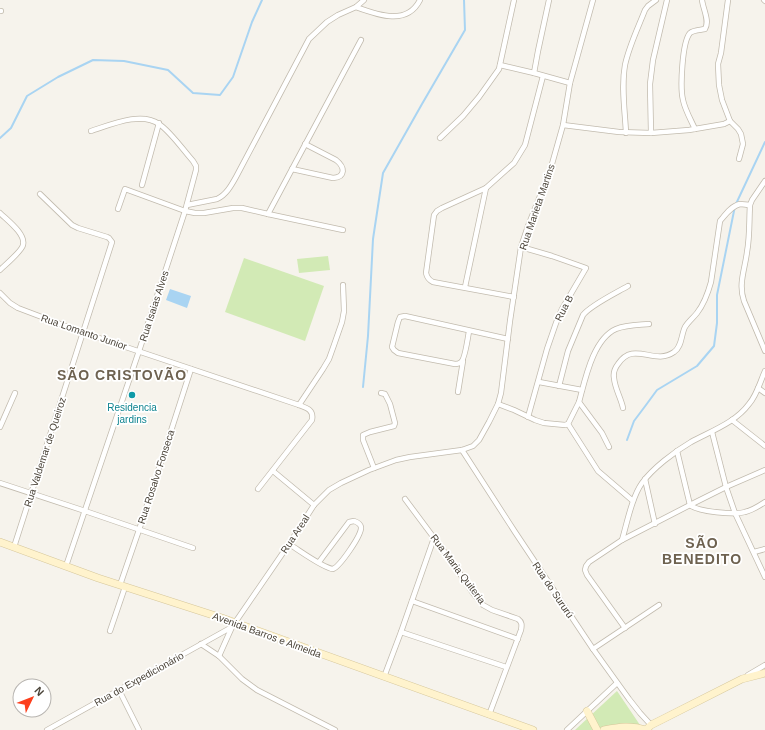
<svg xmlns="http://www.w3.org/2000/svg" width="765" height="730" viewBox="0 0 765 730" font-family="Arial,sans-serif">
<rect width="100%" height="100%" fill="#f6f3ec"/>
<g fill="#d2eab5">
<path d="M328,256L330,270L299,273L297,259Z"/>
<path d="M244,258L324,286L305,341L225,312Z"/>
<path d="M617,691L640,725L626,723L591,730H575Z"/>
</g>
<path fill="#a9d4f2" d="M170,289L191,296L187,308L166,300Z"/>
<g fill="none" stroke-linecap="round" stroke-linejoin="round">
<g stroke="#a9d4f2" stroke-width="2">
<path d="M0,138L11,128L27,96L58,77L93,60L124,61L168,70L193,93L220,95L233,77L252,22L262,0"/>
<path d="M363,387L368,336L373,239L383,173L422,104L465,30L464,0"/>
<path d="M627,440L634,421L646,405L657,390L697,366L714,346L717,323V295L735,206L765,142"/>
</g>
<defs>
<g id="street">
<path d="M728,0L721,53L718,64L719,85L722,100L730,121L738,129L741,134L743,144L739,159"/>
<path d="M764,0L765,1"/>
<path d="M356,7C378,15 407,26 420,0"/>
<path d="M0,11H1"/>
<path d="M500,65L534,73L570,83"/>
<path d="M534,73L538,51L549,0"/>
<path d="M563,125L619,132L651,133L689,130L724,124L730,121"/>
<path d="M695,129C691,120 685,110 683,100C680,88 682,42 690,33C693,30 700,30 705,29C710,21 703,9 702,0"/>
<path d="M626,133C625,111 621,87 625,65C629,46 638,28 645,10L648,6L656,0"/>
<path d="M651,133L650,84L653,60L667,0"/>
<path d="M440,138L463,116L479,97L499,69L514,0"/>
<path d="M292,169L333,178C346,177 345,167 336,160L305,144"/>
<path d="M765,181L752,200L750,205C749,220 750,236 747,252C745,269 738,284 744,301L765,351"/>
<path d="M142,185L159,123"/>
<path d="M187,205L217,199C226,195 231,186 236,177L309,39L327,22L338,15L356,7L364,0"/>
<path d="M118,209L125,189L185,211L195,213H204L233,208H242L268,214L343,230"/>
<path d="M0,213C7,220 26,234 23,245C22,251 5,265 0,270"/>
<path d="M268,214L361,40"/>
<path d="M521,247L552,256L586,268L562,309L556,323L547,349L528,417"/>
<path d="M465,287L486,188"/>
<path d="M0,293L10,303L18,308L84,333L299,405C307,408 314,410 312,420L258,489"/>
<path d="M514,297L433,282C429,280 427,278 426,273L434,215L437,211L442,208L486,188L514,163L525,145L543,76"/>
<path d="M469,331C468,337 465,359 461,362C459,364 458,364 455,364L398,353L394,350L392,347L398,322L400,317L405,316L508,339"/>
<path d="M539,382L582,390"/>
<path d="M559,386L568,351L583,315C591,305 616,293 628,286"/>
<path d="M758,388L765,393"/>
<path d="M458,392L463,361"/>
<path d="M579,402L568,424L598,471L633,501"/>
<path d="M498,404L514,410L535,420L544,423L565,425L568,424"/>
<path d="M299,405L323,369L329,359L334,345L342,322L344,311L343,285"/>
<path d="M623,408C621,398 615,389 614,378C613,373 615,368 618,364C634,340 654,366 674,352C682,347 681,335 685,327C688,322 693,318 697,313C704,304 708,293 711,282L720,221C725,215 731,206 740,204C743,204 747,205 750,205"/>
<path d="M732,420L765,446"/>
<path d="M0,427L15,393"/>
<path d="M712,432L726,487L735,513L765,577"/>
<path d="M609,447L602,433L579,402C585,380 593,339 616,329C626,325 639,325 649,324"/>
<path d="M462,450L515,532L593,649L629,699L640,713L651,725"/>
<path d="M677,451L690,505C698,512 735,515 745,512C753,510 759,506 765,502"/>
<path d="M374,468L363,440V435L370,432L394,426L395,423L390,404L385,394L381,393"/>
<path d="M273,471L314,505"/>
<path d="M645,479L655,524"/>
<path d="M0,483L85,511L193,548"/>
<path d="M405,499L452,562L473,593L483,605L492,610L518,619C522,622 522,625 521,630L489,715"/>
<path d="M622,540C627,523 632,497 642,483C653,468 674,452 691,442C711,431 735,423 749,404C757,395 760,382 765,371"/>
<path d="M289,544C299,550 323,568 333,569C340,566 362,535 361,527C360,523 357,522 354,521L349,522L319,562"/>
<path d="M14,547L112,242L109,238L107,237L78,228L72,225L40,194"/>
<path d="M754,552L765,549"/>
<path d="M66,566L139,351L185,211L196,170V166L193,161C183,150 171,132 159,124C141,111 110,125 91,131"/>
<path d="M120,585L139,530L191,369"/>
<path d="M412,601L518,639"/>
<path d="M625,628L587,575L585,570L586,566L589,562L622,540L690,505L726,487L765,470"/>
<path d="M110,631L125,587"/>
<path d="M401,632L506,667"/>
<path d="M201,644L219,656L242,679L257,690L335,730"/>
<path d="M593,649L659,605"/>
<path d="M219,656L232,627L289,544L314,505L329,490L341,483L369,470L396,460L410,457L462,450L473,446L479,440L489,422L498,404L501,393L510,321L521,247L528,226L550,171L563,125L570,83L593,0"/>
<path d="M748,675L765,665"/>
<path d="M384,677L401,632L434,538"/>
<path d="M119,690L139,730"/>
<path d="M47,730L232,627"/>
<path d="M567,730L617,683"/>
</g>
<g id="secondary">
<path d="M0,542L98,578L222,618L533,730"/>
<path d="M587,711L597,730"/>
<path d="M604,730C619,727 631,725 646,730"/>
<path d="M646,730L651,725L663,719L742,679L765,673"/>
</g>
</defs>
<use href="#street" stroke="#c2bbae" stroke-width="6"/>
<use href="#secondary" stroke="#d6c79b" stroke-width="8"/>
<use href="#street" stroke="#fff" stroke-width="4.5"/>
<use href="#secondary" stroke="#fff3cd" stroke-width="7"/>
</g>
<circle fill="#0f9aa8" stroke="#fff" stroke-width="1.5" cx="132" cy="395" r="4"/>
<g text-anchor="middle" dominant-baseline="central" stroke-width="3.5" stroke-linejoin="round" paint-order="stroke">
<g font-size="10" fill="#4b4439" stroke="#fff">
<text transform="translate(537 207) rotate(-71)">Rua Marieta Martins</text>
<text transform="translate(154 306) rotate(-72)">Rua Isaias Alves</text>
<text transform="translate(564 308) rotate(-63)">Rua B</text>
<text transform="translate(84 332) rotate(19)">Rua Lomanto Junior</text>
<text transform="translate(45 452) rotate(-72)">Rua Valdemar de Queiroz</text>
<text transform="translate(156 477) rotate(-72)">Rua Rosalvo Fonseca</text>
<text transform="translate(295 534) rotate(-57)">Rua Areal</text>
<text transform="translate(458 569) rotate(53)">Rua Maria Quiteria</text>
<text transform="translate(553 590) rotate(56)">Rua do Sururú</text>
<text transform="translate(267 635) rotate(20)">Avenida Barros e Almeida</text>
<text transform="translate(139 679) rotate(-29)">Rua do Expedicionário</text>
</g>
<g font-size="10" fill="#0d838f" stroke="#fff">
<text x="132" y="407">Residencia<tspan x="132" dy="12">jardins</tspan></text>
</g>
<g font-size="14" font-weight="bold" letter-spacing="1" fill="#6e6250" stroke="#fff">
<text x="122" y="375">SÃO CRISTOVÃO</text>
<text x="702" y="543">SÃO<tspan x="702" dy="16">BENEDITO</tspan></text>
</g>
</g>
<g transform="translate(32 698) rotate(47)"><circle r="19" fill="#ffffff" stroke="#b7b4b0"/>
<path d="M0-3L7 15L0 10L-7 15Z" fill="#fc3f1d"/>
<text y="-6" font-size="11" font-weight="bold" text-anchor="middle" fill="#4b4439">N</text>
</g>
</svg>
